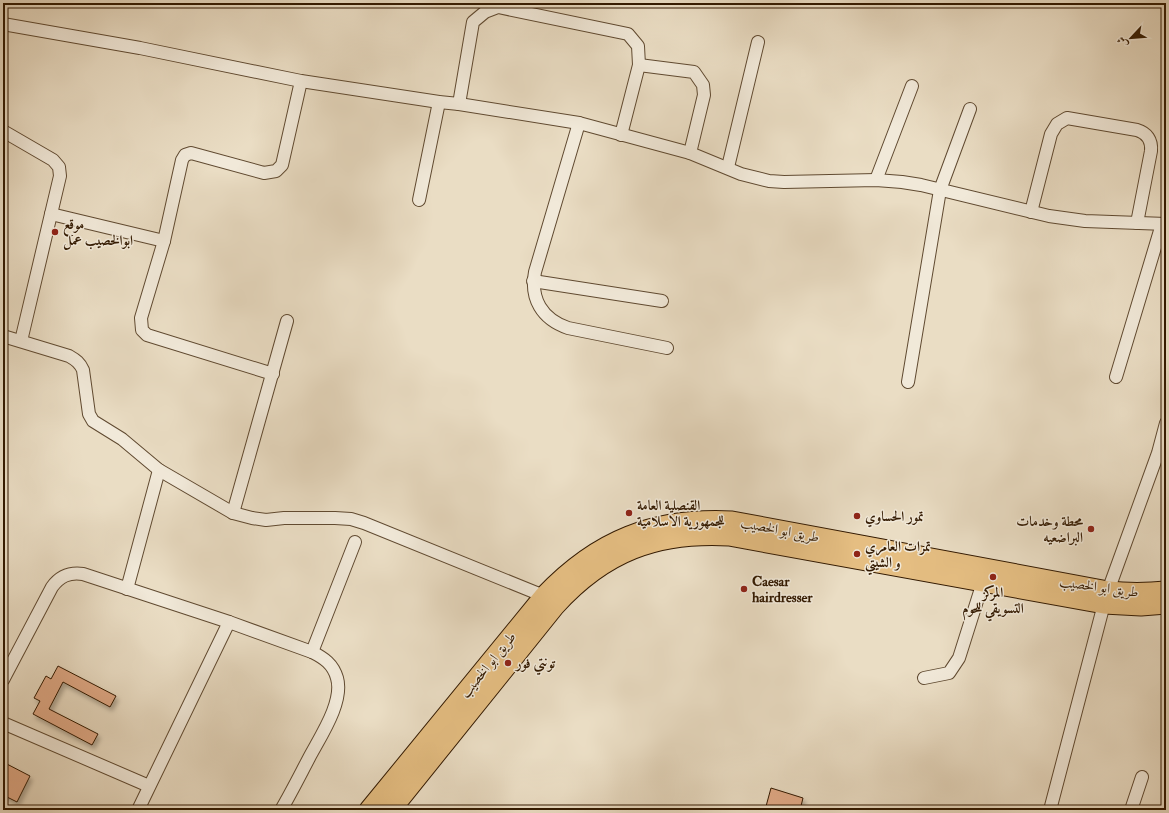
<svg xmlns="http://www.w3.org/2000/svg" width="1169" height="813" viewBox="0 0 1169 813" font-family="'IM FELL Double Pica',Amiri,serif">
<defs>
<filter id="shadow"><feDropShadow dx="2.5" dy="4" stdDeviation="2" flood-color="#0004"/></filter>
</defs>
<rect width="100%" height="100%" fill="#eaddc4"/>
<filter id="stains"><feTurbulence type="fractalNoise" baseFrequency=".005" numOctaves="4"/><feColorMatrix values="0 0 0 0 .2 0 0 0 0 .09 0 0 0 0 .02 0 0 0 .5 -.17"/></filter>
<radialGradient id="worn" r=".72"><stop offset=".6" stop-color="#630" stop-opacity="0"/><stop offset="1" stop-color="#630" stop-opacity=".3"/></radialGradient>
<g fill="#e1aa87" stroke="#321900" filter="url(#shadow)">
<path d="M58,666L116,696L110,707L63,682L49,709L98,734L92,745L33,714L40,701L34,698L46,676L51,679Z"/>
<path d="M3,762L30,776L17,802L3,795Z"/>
<path d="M771,788L803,798L800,810H765Z"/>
</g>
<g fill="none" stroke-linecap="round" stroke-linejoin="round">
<defs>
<g id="street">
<path d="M3,24L140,48L301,81L439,102L459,104L579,123L690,153L741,174L769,181L784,182L876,180L902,182L921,185L1049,216L1085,221L1166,224"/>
<path d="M639,65L694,72L703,85L704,95L690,153"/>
<path d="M459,104L473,22L485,12L498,7L628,34L638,46L639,65L621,135"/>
<path d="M579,123L535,272C530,299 542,319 568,328L667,348"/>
<path d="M3,131L53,160L59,167L60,176L21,341"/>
<path d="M728,167L758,42"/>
<path d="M876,180L912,86"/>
<path d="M419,200L439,102"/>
<path d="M1031,212L1051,134L1057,124L1067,118L1137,130C1147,133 1152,140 1151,151L1137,223"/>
<path d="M51,214L164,241"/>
<path d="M533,281L662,301"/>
<path d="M3,336L69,356C76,360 80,363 83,370L89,414L93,421L122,439L159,470L233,513L252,518L266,520L284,518H335L351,519L364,523L544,596"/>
<path d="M273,374L147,335L142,330L141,318L164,241L182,160L185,155L191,153L264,173L276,171L282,165L301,81"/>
<path d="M1116,377L1162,224"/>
<path d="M908,382L940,190L970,109"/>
<path d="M233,513L287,321"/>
<path d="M127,589L159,470"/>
<path d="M1108,591L1158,453L1166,423"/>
<path d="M312,652L355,542"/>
<path d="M924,678L949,673L959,658L983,582"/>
<path d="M3,680L52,587C60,576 69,572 83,574L229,622L312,652C324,658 333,664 337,678C344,702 320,737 309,758C300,775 291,793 281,810"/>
<path d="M3,723L149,786"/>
<path d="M138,810L229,622"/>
<path d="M1050,810L1104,604"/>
<path d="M1131,810L1142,777"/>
</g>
<g id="primary">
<path d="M369,810L544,596C597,540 654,517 732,521L1108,591C1128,593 1146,593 1166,591"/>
<path d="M391,810L555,606C604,552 656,532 729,536L1104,604L1141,606L1166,604"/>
</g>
</defs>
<use href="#street" stroke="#604a31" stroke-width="14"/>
<use href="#primary" stroke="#321900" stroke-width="21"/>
<use href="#street" stroke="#f1e9d9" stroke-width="12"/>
<use href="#primary" stroke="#e5be82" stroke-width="19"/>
</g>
<g fill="#8f2418" stroke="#f1e9d9" stroke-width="1.5">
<circle cx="55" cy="232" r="4"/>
<circle cx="629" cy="513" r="4"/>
<circle cx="857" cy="516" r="4"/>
<circle cx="1091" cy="529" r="4"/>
<circle cx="857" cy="554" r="4"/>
<circle cx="993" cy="577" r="4"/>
<circle cx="744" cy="589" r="4"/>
<circle cx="508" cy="663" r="4"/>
</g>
<g text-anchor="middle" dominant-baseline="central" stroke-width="3" stroke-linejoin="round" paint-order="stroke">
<g font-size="14" font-weight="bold" fill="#321900" stroke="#f1e9d9" text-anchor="start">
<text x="63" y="224">موقع<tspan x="63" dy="16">ابوالخصيب عمل</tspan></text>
<text x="637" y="505">القنصلية العامة<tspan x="637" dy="16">للجمهورية الاسلامية</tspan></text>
<text x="865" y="516">تمور الحساوي</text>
<text x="1083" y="521" text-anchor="end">محطة وخدمات<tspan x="1083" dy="16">البراضعيه</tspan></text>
<text x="865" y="546">تمرات العامري<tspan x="865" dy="16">و الشيتي</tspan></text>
<text x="752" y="581">Caesar<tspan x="752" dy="16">hairdresser</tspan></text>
<text x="993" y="592" text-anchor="middle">المركز<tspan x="993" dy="16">التسويقي للحوم</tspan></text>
<text x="516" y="663">تونتي فور</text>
</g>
<g font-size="14" fill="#321900" stroke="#f1e9d9">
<text transform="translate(780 530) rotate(11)">طريق ابو الخصيب</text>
<text transform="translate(1099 587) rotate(8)">طريق ابو الخصيب</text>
<text transform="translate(488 665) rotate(-51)">طريق ابو الخصيب</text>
</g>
</g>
<rect width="1169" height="813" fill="none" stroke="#eaddc4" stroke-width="16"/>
<rect x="4" y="4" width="1161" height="805" fill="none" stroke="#321900" stroke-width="2"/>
<rect x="8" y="8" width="1153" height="797" fill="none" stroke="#321900"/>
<g transform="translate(1131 38) rotate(244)" stroke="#f1e9d9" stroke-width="3" paint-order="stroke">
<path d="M0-3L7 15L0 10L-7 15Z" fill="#321900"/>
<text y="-6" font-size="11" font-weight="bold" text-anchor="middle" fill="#321900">ش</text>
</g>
<rect width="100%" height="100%" filter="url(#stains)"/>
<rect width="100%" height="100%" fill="url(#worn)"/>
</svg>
